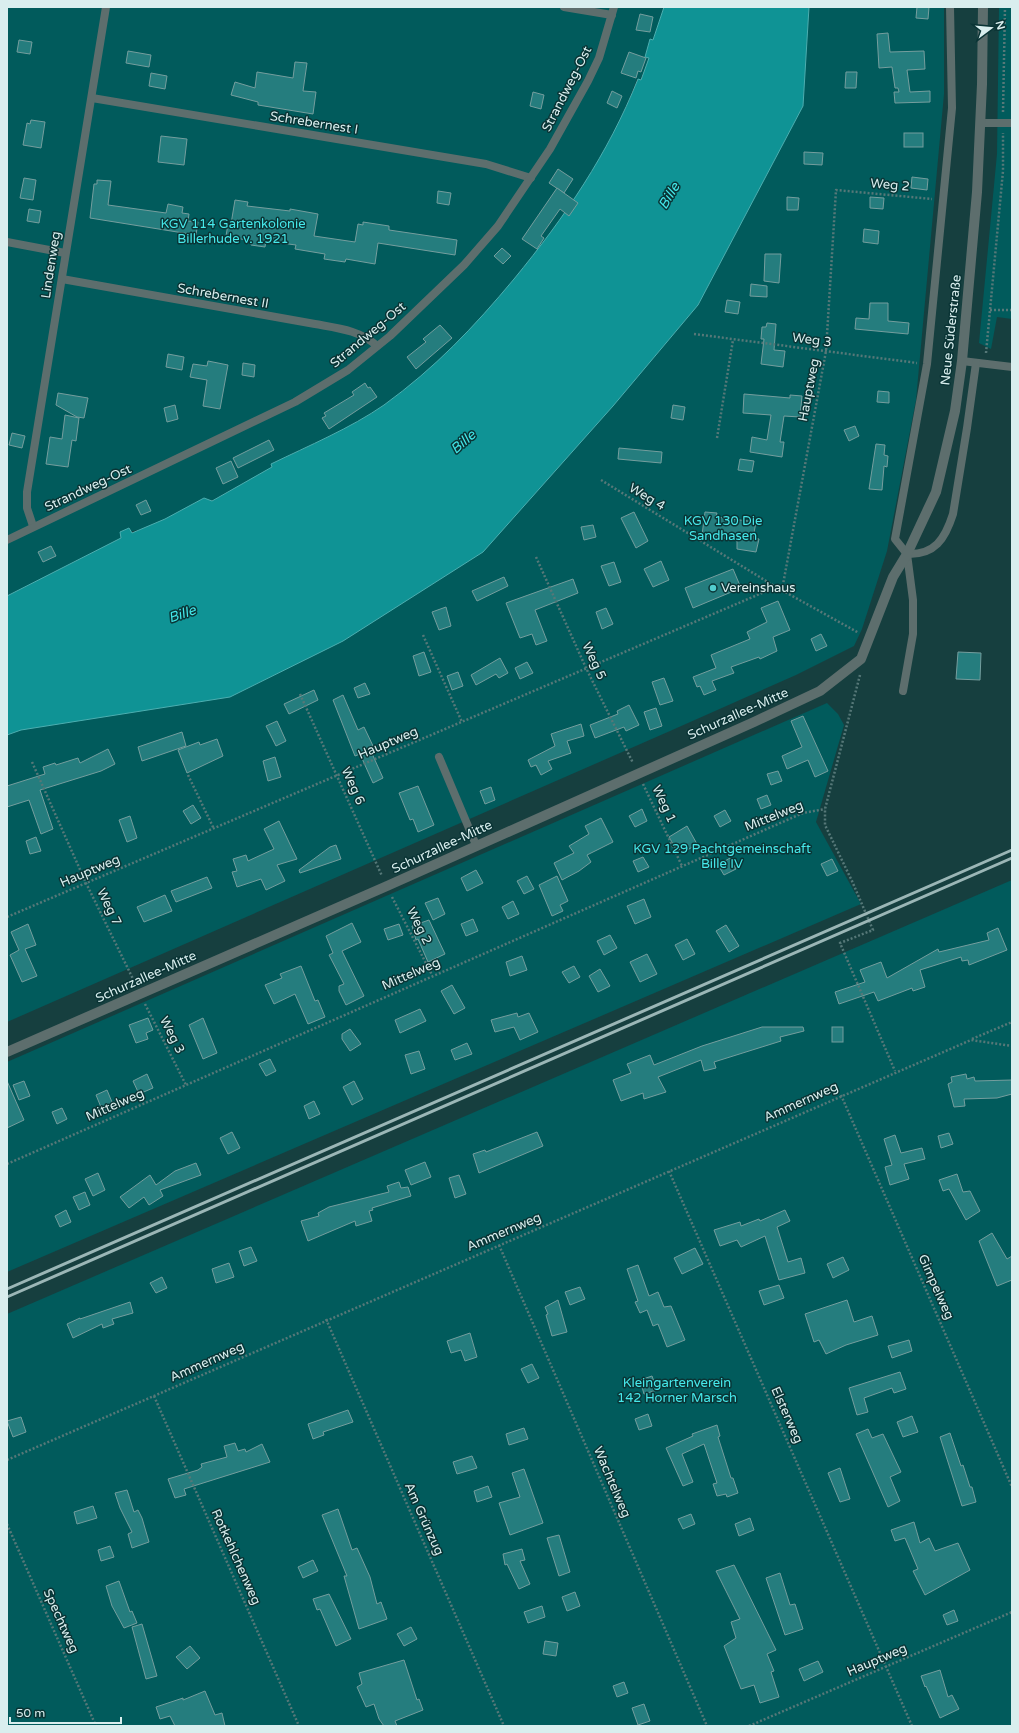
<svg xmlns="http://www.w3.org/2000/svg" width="1019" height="1733" viewBox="0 0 1019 1733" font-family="'Varela Round',sans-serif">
<rect width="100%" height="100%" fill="#163f3f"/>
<g fill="#015b5c">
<path d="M7,7H664L653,40L650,39L645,57L649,58L640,80L637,79C608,155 565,217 514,279C491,306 468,336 441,360C423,376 403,391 384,405C352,428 307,446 271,464L273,467L211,501L204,498C181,510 146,534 120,532L121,538L7,596Z"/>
<path d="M809,7H944V94L916,400L887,551L862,629L854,646L796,675L670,731L7,1022V735L483,552L613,406L698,305L803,106Z"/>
<path d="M999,7H1012V319L997,317L991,349L979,343L997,154Z"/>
<path d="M827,703L838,714L844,725L816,822L861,904L7,1272V1062Z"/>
<path d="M1012,880V1726H7V1314Z"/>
</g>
<path fill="#0f9395" stroke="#4caeb0" d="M664,7H809L803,106L698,305L613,406L483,552L343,641L230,697L21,730L7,735V596L121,538L120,532L129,528L132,533L165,519L204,498L212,501L272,467L271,464C308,446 351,428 384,405C435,368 474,327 514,279C565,217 608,154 638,79L641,80L649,58L645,57L650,39L653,40Z"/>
<g fill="#257d7e" stroke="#759e9e">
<path d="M917,7H929L928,19L916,18Z"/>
<path d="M640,14L653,17L650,32L636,30Z"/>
<path d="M888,33L890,52L924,51L925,69L907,70L910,92L930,91V102L895,103L894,92H899L898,88H895L892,67L879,68L877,34Z"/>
<path d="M19,40L32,42L30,54L17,52Z"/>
<path d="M128,51L151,55L149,67L126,63Z"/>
<path d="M629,52L646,58L641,72L638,71L636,78L621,73Z"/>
<path d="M295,62L307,63L303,91L316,92L313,114L258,105V102L231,95L235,82L255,88L257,72L293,78Z"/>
<path d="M846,72H857L856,88H845Z"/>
<path d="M151,73L167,76L165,89L149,86Z"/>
<path d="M612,91L622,96L617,108L607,103Z"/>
<path d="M533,92L544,95L541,109L530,106Z"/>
<path d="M31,120L45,122L41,148L23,145L27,123L30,124Z"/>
<rect x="904" y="133" width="19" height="14"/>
<path d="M161,136L187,139L184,165L158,162Z"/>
<path d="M804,152L823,153L822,165L804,164Z"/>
<path d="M558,169L573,179L564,193L549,183Z"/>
<path d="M912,177L928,179L927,190L911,188Z"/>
<path d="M24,178L36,180L33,200L20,198Z"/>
<path d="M97,180L111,181L108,205L166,213L168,204L183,207L182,213L189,214L188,221L198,222L196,235L90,218L94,184H97Z"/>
<path d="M557,188L578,203L569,216L560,209L541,236L544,238L537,249L522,239Z"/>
<path d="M438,191L451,193L449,205L437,203Z"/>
<path d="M787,197L799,198L798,210H787Z"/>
<path d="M870,197L884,198L883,209L870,208Z"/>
<path d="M235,200L248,202L247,206L290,211V209L318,214L314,236L355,242L358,224L363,225V222L389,226V230L457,240L455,255L378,243L375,264L346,259L345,262L324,259L325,254L295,249L296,245L266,241L265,247L251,245V241L226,236L228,224H231Z"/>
<path d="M29,209L41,211L39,223L27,221Z"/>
<path d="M864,229L879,231L878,244L863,242Z"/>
<path d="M502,248L511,256L503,264L494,256Z"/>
<path d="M765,254H781L779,283L764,281Z"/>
<path d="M751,284L767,286V297L750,296Z"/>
<path d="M727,300L740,302L738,314L725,312Z"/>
<path d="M870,303H888V321L909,323L908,334L855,329L856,318L869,319Z"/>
<path d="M767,323L776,324L774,350L785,351L783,367L761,364L764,339H761L762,327H766Z"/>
<path d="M440,325L452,338L416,369L407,357L426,342L423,339Z"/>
<path d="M168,354L184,357L182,370L166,367Z"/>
<path d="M208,361L228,365L220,409L203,406L207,380L190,377L193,364L207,366Z"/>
<path d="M243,363L255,365L254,377L242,375Z"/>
<path d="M365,383L368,388L370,387L377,397L329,429L322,418L326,416L324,413L354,395L352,392Z"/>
<path d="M878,391L889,392V403L877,402Z"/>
<path d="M58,393L88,398L84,418L77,417L56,405Z"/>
<path d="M744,394L790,398V395L802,396L800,417L784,416L780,442H784L782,457L750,452L752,437L767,440L771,415L743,413Z"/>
<path d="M175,405L178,419L167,422L164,408Z"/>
<path d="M673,405L685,407L683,420L671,418Z"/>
<path d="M65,415L79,418L76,441L72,440L68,467L46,464L50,437L62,439Z"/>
<path d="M855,426L859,436L849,441L844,430Z"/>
<path d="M12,433L25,436L22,448L9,445Z"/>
<path d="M269,440L274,450L238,468L233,458Z"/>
<path d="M876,444L885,445L884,455L888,456L887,467L884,466L882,490L869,489Z"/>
<path d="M619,448L662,452L661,463L618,459Z"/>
<path d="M740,459L754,461L752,472L738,470Z"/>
<path d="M231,461L238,477L223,484L216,468Z"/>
<path d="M146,500L151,511L141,515L136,505Z"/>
<path d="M634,512L648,541L636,548L621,518Z"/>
<path d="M705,512L717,513L716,517L756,522L753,538L759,539L756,552L737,549V540L702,535Z"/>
<path d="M593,525L596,537L584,540L581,527Z"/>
<path d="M51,546L56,556L43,562L38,552Z"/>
<path d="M661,561L669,580L653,587L644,569Z"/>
<path d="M614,562L621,582L609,586L601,566Z"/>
<path d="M733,569L741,588L693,608L685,588Z"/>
<path d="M504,577L508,586L477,601L472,591Z"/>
<path d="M573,579L578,593L535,610L547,641L536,645L532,634L520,638L506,603Z"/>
<path d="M778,601L790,630L773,637L777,651L760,659L759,657L731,667L734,673L712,681L716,690L704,695L700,686L697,687L693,677L716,668L711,655L750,639L747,632L767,622L761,608Z"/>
<path d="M446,607L451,626L439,630L432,612Z"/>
<path d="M606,608L613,624L602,629L596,612Z"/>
<path d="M821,634L827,646L816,651L811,639Z"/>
<path d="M424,652L431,672L419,676L413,656Z"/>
<path d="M958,652L981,653L980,680L956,679Z"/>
<path d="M500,658L508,673L499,678L496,674L476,685L471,675Z"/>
<path d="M527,662L533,673L520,679L515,668Z"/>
<path d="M458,672L463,686L452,690L447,676Z"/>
<path d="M664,678L673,701L660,705L652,682Z"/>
<path d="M365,683L370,694L358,698L354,688Z"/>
<path d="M314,690L318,700L289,714L284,704Z"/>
<path d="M343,695L358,730L364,727L374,748L370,749L383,778L373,783L360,754L355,756L333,700Z"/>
<path d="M629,705L639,725L626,731L624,727L595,738L590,725L618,714L617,711Z"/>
<path d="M656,708L662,726L650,730L644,712Z"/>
<path d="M803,716L828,771L815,777L808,760L787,769L782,756L802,747L791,721Z"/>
<path d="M277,721L286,741L276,746L266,726Z"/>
<path d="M581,724L584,736L567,741L571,753L548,761L552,769L541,775L536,765L531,767L528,760L555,746L551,734Z"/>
<path d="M182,732L186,746L142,761L138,747Z"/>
<path d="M217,739L223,756L187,773L178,750L199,742L200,745Z"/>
<path d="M108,749L115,764L101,771L40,790L53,829L41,834L29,800L7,807V786L45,774L43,767L55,763L56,765L78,758L80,763Z"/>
<path d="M275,757L281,777L268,781L263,761Z"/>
<path d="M778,771L782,781L771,785L767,774Z"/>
<path d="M418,786L434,825L418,832L413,819L410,820L399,793Z"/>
<path d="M491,787L495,800L485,804L480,791Z"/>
<path d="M767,795L771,805L761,809L757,799Z"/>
<path d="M193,805L201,818L191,824L183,811Z"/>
<path d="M642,809L647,821L635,827L629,816Z"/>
<path d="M725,810L731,821L720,827L714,816Z"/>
<path d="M130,816L137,838L127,842L119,820Z"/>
<path d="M601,818L613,842L587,855L591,862L579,871L562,880L554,863L574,853L569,846L589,834L585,826Z"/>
<path d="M279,821L297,859L277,865L285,881L266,890L261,879L237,887L232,872L237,871L233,859L246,855L248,861L274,849L264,829Z"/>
<path d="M687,826L697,844L686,851L683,847L677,851L669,837Z"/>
<path d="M36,837L41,851L30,854L26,841Z"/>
<path d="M336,845L341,859L300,873L299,870L330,847Z"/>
<path d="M643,857L649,867L638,872L633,861Z"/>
<path d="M730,858L736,869L724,875L718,865Z"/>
<path d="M832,859L838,871L827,876L821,864Z"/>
<path d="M476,870L483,883L467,891L461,878Z"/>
<path d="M527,876L534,889L524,894L517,881Z"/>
<path d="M557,876L568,901L560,905L563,911L552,916L539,885Z"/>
<path d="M207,877L212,888L176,902L171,891Z"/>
<path d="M165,895L172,911L144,922L137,907Z"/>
<path d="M438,898L445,914L433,920L425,903Z"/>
<path d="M644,899L651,917L635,924L627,906Z"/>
<path d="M513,901L519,914L508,919L502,907Z"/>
<path d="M473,919L478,931L466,936L461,924Z"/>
<path d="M429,920L445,954L428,962L418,939L416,940L412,926Z"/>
<path d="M352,923L361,942L342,951L364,996L346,1005L339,991V986L344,984L329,955L333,953L326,936Z"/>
<path d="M28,924L36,945L25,949L37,976L22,982L10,955L19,950L11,932Z"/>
<path d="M399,924L403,935L388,940L384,929Z"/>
<path d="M726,925L739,946L729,952L716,931Z"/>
<path d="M998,928L1007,950L969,965L968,960L962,961L961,957L920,970L925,987L913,991L912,988L878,1001L874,992L839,1004L835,992L865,982L860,970L881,962L887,978L938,949L939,952L989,940L987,933Z"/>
<path d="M610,935L617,948L604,955L597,941Z"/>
<path d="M687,939L695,954L683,960L675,945Z"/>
<path d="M647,954L657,974L640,982L630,962Z"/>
<path d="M522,956L527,970L510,976L506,962Z"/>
<path d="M301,966L315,1001L318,1000L325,1017L308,1024L295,994L274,1004L265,985L282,978L280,974Z"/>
<path d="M574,966L580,977L569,983L562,972Z"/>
<path d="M600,969L610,986L598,992L589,976Z"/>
<path d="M452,985L465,1008L454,1014L441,991Z"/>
<path d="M420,1009L426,1021L400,1033L395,1020Z"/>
<path d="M517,1013L518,1017L529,1013L538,1032L520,1040L514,1027L495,1032L491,1020Z"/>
<path d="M148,1018L153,1030L146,1033L148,1039L136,1043L129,1025Z"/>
<path d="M203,1018L217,1053L203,1059L189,1025Z"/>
<path d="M762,1027H803L804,1031L780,1037L781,1041L714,1062L716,1068L704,1071L701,1060L658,1077L666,1092L644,1099L643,1093L621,1101L613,1080L631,1073L627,1064L650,1055L654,1065L702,1046Z"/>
<rect x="832" y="1027" width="11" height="15"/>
<path d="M350,1029L361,1044L350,1051L342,1039V1034Z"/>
<path d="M467,1043L472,1054L455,1060L451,1050Z"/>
<path d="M419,1051L425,1069L411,1074L405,1055Z"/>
<path d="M270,1059L276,1071L266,1076L259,1064Z"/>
<path d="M147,1074L153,1088L139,1094L133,1081Z"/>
<path d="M966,1074L967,1079L974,1077L975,1081L1012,1080V1094L997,1098L964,1099L965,1106L954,1107L948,1084L952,1082L951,1077Z"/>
<path d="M7,1081L24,1120L7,1128Z"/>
<path d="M24,1081L30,1096L19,1100L13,1085Z"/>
<path d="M354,1081L363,1099L352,1105L343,1087Z"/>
<path d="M107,1090L114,1107L103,1112L96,1095Z"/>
<path d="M314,1101L320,1114L309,1119L304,1106Z"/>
<path d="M62,1108L67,1119L57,1124L52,1112Z"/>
<path d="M232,1132L240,1148L228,1154L220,1138Z"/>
<path d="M537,1132L543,1146L479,1173L473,1154L485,1150L486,1152Z"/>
<path d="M949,1133L953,1144L941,1148L938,1136Z"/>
<path d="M895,1135L901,1153L922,1148L925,1159L904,1164L909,1179L890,1185L885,1167L892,1165L884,1139Z"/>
<path d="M425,1162L431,1177L411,1185L405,1170Z"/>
<path d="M196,1163L201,1175L160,1190L163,1196L149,1205L144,1197L129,1208L120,1197L150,1175L156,1185L175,1171Z"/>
<path d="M98,1173L105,1190L93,1196L85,1179Z"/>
<path d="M957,1174L963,1192L970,1191L980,1211L966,1220L949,1189L943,1191L939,1180Z"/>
<path d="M459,1175L466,1194L455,1198L449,1178Z"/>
<path d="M399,1182L401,1188L408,1187L411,1196L372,1208L373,1210L369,1211L372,1221L356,1226L355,1221L308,1241L301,1221L319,1216L318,1213L329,1207L389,1192L387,1186Z"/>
<path d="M85,1192L90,1205L79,1210L73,1197Z"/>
<path d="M66,1210L71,1222L60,1227L55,1216Z"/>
<path d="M785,1210L790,1221L777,1227L788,1262L801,1258L805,1273L779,1280L765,1236L741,1247L737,1240L720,1246L714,1230L740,1222L741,1226L759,1219L760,1221Z"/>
<path d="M992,1233L1007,1259L1012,1256V1280L997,1286L979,1241Z"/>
<path d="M251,1247L257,1261L244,1266L239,1251Z"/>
<path d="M695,1248L703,1264L682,1274L674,1258Z"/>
<path d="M843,1257L849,1270L833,1278L827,1264Z"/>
<path d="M229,1263L234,1277L216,1283L212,1269Z"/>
<path d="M638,1265L649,1296L658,1292L664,1307L671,1306L685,1340L667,1347L658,1324L653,1326L647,1310L640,1313L635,1302L638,1301L627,1269Z"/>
<path d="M162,1277L167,1288L156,1293L150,1283Z"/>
<path d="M779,1285L784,1298L764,1305L759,1291Z"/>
<path d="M580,1287L585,1299L570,1305L565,1292Z"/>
<path d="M558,1300L567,1332L552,1336L546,1315L548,1314L545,1307Z"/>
<path d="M847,1300L854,1322L872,1316L878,1335L846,1345L826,1354L819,1340L814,1342L805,1314Z"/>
<path d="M130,1302L133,1313L112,1319L114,1324L103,1328L102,1324L73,1338L67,1324L80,1318V1319Z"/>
<path d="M470,1333L477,1357L465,1361L461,1350L451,1353L447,1341Z"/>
<path d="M909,1340L912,1351L892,1358L888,1346Z"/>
<path d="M532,1364L539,1378L528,1383L521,1369Z"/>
<path d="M900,1372L906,1389L894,1393L892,1388L864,1398L868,1412L857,1415L849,1388Z"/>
<path d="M652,1376L657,1390L644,1394L640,1380Z"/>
<path d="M348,1410L353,1422L323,1432L324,1435L313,1439L308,1424Z"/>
<path d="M648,1414L652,1426L639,1430L635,1419Z"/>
<path d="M912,1416L918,1432L903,1437L897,1422Z"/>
<path d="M21,1417L26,1432L13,1437L7,1421Z"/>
<path d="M717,1425L720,1436L718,1437L731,1478H733L738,1493L727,1497L726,1494L717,1496L713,1484L717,1483L704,1444L682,1454L693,1482L683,1486L666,1448L693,1436L692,1434Z"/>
<path d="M524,1428L528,1439L509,1445L506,1434Z"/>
<path d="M868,1429L872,1438L883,1434L901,1472L890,1477L900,1501L888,1507L856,1434Z"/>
<path d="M950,1433L961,1466L963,1465L970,1487H972L976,1502L962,1506L940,1437Z"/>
<path d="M235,1443L238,1451L245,1449L246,1452L262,1444L270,1462L184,1489L186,1495L175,1498L168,1479L198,1470L202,1467L201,1464L227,1457L224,1446Z"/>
<path d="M472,1456L477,1468L457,1474L453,1462Z"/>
<path d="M840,1468L850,1499L840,1502L828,1473Z"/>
<path d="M524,1469L543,1523L510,1535L499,1503L520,1497L512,1473Z"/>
<path d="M488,1486L492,1497L477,1502L474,1491Z"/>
<path d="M127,1490L134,1512L138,1510L142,1518L149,1542L132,1548L128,1534L132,1532L120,1508L115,1493Z"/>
<path d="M93,1506L97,1518L77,1524L74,1512Z"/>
<path d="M338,1509L352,1550L357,1548L370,1577L377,1604L381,1602L387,1619L359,1629L344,1576H347L322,1515Z"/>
<path d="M691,1514L695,1524L683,1529L678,1519Z"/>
<path d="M750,1518L754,1530L739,1536L735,1524Z"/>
<path d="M914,1522L920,1543L929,1538L935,1551L958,1543L970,1570L925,1595L913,1571L918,1569L905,1538L895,1541L891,1530Z"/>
<path d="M559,1535L570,1572L559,1576L547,1538Z"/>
<path d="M110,1546L114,1557L101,1561L98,1550Z"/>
<path d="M522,1549L525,1560L520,1561L530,1584L519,1589L507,1564L505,1565L503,1554Z"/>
<path d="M313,1560L318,1571L303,1578L298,1567Z"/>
<path d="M734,1565L776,1650L767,1654L774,1671L771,1672L779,1697L760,1703L754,1685L741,1689L724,1646L736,1638L731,1622L740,1619L716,1571Z"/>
<path d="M780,1573L790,1605L795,1604L803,1629L785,1635L766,1578Z"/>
<path d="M119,1581L130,1612L132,1611L137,1623L124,1628L112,1606L106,1586Z"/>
<path d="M575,1592L580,1606L567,1611L562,1597Z"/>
<path d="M329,1594L351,1639L336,1646L320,1609L317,1610L313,1599Z"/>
<path d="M542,1606L545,1617L528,1623L524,1612Z"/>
<path d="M954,1610L958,1621L947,1625L943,1615Z"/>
<path d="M142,1624L157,1676L146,1679L132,1627Z"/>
<path d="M411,1627L417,1639L404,1646L397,1634Z"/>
<path d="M545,1641L558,1643L556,1656L543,1654Z"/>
<path d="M190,1646L200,1658L187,1669L176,1657Z"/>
<path d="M404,1660L417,1700L419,1699L423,1710L395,1721L397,1726H384L379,1719L374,1704L366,1707L357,1687L362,1684L359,1673Z"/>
<path d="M818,1661L823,1672L804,1681L799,1669Z"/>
<path d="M940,1670L948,1697L952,1695L959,1709L940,1718L926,1686L925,1687L921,1676Z"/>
<path d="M624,1682L628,1693L617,1697L613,1686Z"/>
<path d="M205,1691L215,1715L222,1713L225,1726H175L170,1716L160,1719L156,1707L183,1698V1700Z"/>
<path d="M644,1704L650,1721L638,1725L632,1708Z"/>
</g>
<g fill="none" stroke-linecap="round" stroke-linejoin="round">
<g stroke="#567878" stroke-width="2.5" stroke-dasharray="2 2" stroke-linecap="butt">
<path d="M1003,112L1005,7"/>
<path d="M990,310H1012"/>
<path d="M694,334L917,363"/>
<path d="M986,353L1003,171V133"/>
<path d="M717,438L733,340"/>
<path d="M601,480L776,587L859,633"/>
<path d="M536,557L586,668L633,763"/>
<path d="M782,590L826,351L836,190L932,199"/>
<path d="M423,635L462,722"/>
<path d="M860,675L825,809V825L852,881L873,930L840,943L895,1071"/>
<path d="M300,694L382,876"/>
<path d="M32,762L86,883L135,983"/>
<path d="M188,775L214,829"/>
<path d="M643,784L682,866"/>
<path d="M392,897L432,975"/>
<path d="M7,917L776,587"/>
<path d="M145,1004L186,1085"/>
<path d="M972,1039L1012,1022"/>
<path d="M841,1095L1012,1487"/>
<path d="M7,1164L803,813L825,809"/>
<path d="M669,1171L912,1726"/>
<path d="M499,1245L707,1726"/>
<path d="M326,1319L504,1726"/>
<path d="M154,1396L299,1726"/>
<path d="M7,1460L971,1040L1012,1046"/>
<path d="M7,1524L96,1726"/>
<path d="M749,1726L1012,1612"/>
</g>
<g stroke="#5d6e6d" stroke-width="8">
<path d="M564,7L612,15"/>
<path d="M92,98L486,164L531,178"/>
<path d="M981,123H1012"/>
<path d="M7,242L65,253"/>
<path d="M62,279L315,324C337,328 360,330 377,346"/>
<path d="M962,361L1012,367"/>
<path d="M33,526L27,508V492L106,7"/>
<path d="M7,540L295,402L348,370L390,336L464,265L498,226L550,149L588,81L599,58L614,7"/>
<path d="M907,554C935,555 945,539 953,514L967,428L976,363"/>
<path d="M903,691L913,634V600L907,554L895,539L927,364L952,108L950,7"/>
<path d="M439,757L476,845"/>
</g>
<path stroke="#5d6e6d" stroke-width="10" d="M7,1052L387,886L754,722L820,691L861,659L893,577L907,554L936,492L955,411L962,361L977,192L982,84L983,7"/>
<g stroke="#9bb6b6" stroke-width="3">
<path d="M7,1289L1012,850"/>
<path d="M7,1297L1012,858"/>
</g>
</g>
<circle fill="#52cdce" stroke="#0a3435" stroke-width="1.5" cx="713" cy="588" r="4"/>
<g text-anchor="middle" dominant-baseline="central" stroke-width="3" stroke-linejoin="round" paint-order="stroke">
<g font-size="13" fill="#d9eeee" stroke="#0a3435">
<text transform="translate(567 89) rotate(-63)">Strandweg-Ost</text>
<text transform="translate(314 123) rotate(9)">Schrebernest I</text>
<text transform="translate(890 185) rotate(5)">Weg 2</text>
<text transform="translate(51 265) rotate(-81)">Lindenweg</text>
<text transform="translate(223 296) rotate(10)">Schrebernest II</text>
<text transform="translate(951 330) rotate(-84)">Neue Süderstraße</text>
<text transform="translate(368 335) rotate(-40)">Strandweg-Ost</text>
<text transform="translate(812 340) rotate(7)">Weg 3</text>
<text transform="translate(809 390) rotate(-79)">Hauptweg</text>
<text transform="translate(88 488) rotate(-25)">Strandweg-Ost</text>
<text transform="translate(647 497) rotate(31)">Weg 4</text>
<text transform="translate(594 661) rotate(65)">Weg 5</text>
<text transform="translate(738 714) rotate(-24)">Schurzallee-Mitte</text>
<text transform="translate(388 743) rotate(-23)">Hauptweg</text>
<text transform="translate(353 786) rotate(66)">Weg 6</text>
<text transform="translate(664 804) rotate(65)">Weg 1</text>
<text transform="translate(774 816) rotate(-22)">Mittelweg</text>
<text transform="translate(442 847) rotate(-25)">Schurzallee-Mitte</text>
<text transform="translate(90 871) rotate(-23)">Hauptweg</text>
<text transform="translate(109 907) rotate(64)">Weg 7</text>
<text transform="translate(419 926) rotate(63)">Weg 2</text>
<text transform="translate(411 974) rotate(-24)">Mittelweg</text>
<text transform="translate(146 977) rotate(-24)">Schurzallee-Mitte</text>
<text transform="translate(172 1035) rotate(63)">Weg 3</text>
<text transform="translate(801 1102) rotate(-24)">Ammernweg</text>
<text transform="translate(115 1105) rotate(-24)">Mittelweg</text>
<text transform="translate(504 1232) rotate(-23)">Ammernweg</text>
<text transform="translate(936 1287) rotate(66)">Gimpelweg</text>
<text transform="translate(207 1362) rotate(-24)">Ammernweg</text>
<text transform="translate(787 1415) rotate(66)">Elsterweg</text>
<text transform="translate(612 1482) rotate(67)">Wachtelweg</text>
<text transform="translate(424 1519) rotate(66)">Am Grünzug</text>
<text transform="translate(236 1557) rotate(66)">Rotkehlchenweg</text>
<text transform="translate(61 1621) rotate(66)">Spechtweg</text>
<text transform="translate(877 1660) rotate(-23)">Hauptweg</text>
</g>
<g font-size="13" fill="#46e9eb" stroke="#0a3435">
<text x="233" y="224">KGV 114 Gartenkolonie<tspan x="233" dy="15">Billerhude v. 1921</tspan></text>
<text x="723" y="521">KGV 130 Die<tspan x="723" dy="15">Sandhasen</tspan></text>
<text x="722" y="849">KGV 129 Pachtgemeinschaft<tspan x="722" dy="15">Bille IV</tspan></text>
<text x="677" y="1383">Kleingartenverein<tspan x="677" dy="15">142 Horner Marsch</tspan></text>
</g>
<g font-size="13" fill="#d9eeee" stroke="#0a3435" text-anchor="start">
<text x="721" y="588">Vereinshaus</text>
</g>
<g font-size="14" font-style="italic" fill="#43e7e9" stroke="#0a3435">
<text transform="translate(669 196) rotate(-59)">Bille</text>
<text transform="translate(463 442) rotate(-41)">Bille</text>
<text transform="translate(182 614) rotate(-19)">Bille</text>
</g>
</g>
<rect width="1019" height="1733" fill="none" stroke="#d9eeee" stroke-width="16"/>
<g transform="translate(991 28) rotate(74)" stroke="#0a3435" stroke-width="3" paint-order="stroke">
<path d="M0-3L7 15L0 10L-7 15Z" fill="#d9eeee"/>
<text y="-6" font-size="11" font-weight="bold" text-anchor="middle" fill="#d9eeee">N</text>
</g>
<path d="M10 1717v6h111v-6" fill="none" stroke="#d9eeee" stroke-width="2"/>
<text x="16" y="1717" font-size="12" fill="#d9eeee" stroke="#0a3435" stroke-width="3" paint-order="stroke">50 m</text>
</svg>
